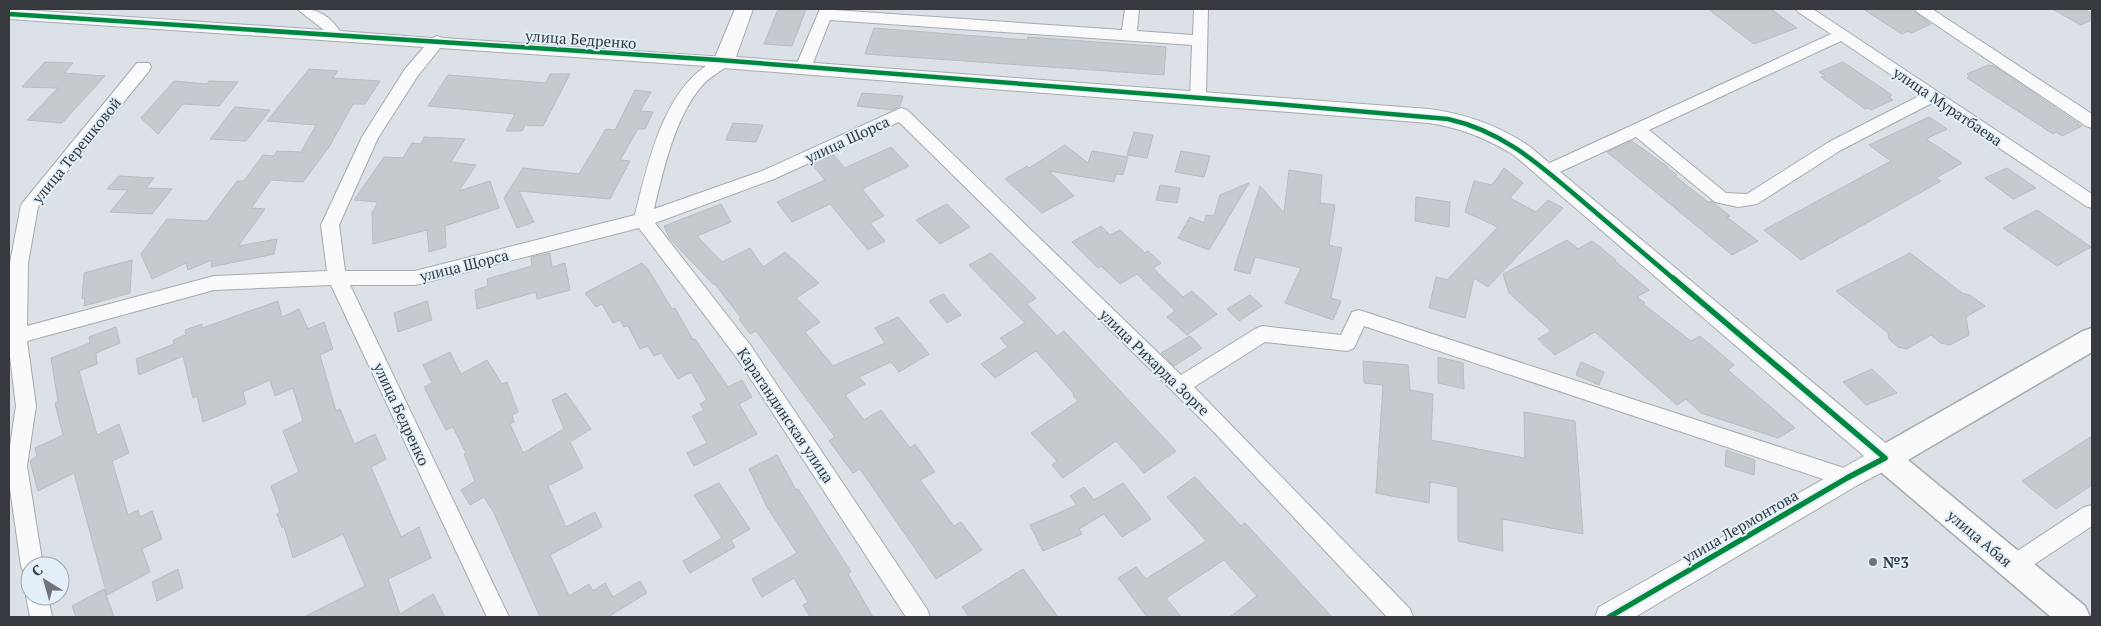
<svg xmlns="http://www.w3.org/2000/svg" width="2101" height="626" viewBox="0 0 2101 626" font-family="'PT Serif',serif">
<rect width="100%" height="100%" fill="#dbe1e6"/>
<g fill="#c5cace" stroke="#b8bcc1">
<path d="M778,9H806L792,46L764,44Z"/>
<path d="M1708,9H1771L1797,28L1754,44Z"/>
<path d="M1863,9H1911L1931,24L1911,33L1908,31L1902,34Z"/>
<path d="M2052,9H2084L2092,14V20L2081,25Z"/>
<path d="M874,28L1027,40L1028,37L1166,47L1164,75L865,54Z"/>
<path d="M45,62L73,63L64,73L105,76L62,123L27,120L58,88L22,87Z"/>
<path d="M1843,62L1892,95L1889,97L1893,100L1871,110L1868,108L1865,109L1821,77L1825,76L1819,72Z"/>
<path d="M1988,65L1994,66L2082,126L2062,136L2056,132L2053,134L1967,78L1970,76L1967,74Z"/>
<path d="M309,69L338,71L333,78L380,81L365,104H353L329,147L303,182L271,180L251,208L265,209L238,246L277,239L274,254L211,267L212,260L188,270L186,263L152,279L141,254L167,219L207,221L237,181H244L263,155L274,156L277,151L301,152L316,125L267,121Z"/>
<path d="M550,74H570L543,126L525,125L522,131H506L515,114L428,106L448,75L546,83Z"/>
<path d="M174,81L207,84L209,81L238,82L219,106L183,104L158,134L141,118Z"/>
<path d="M635,90L651,92L640,111L653,112L645,129H638L620,160L630,161L610,199L519,191L534,222L517,228L504,198L523,168L579,174L606,129L615,130Z"/>
<path d="M862,93L903,96L900,106L893,110L857,106Z"/>
<path d="M235,107L270,110L246,141L210,139Z"/>
<path d="M1929,117L1947,129L1926,139L1962,163L1936,178L1941,181L1801,260L1764,230L1891,161L1869,145Z"/>
<path d="M733,123L763,125L756,142L726,140Z"/>
<path d="M1134,132L1153,135L1147,158L1127,155Z"/>
<path d="M424,137L465,139L451,162L476,165L459,191L490,181L499,208L445,226L446,247L429,252L427,230L373,244L372,213L378,202L354,200L384,157L403,158L412,143L421,144Z"/>
<path d="M1632,141L1668,167L1667,168L1677,175L1675,176L1708,202L1711,201L1730,216L1727,217L1758,241L1732,255L1607,152Z"/>
<path d="M1065,145L1088,163L1092,151L1128,157L1123,175L1116,174L1114,182L1049,171L1074,196L1042,213L1005,179L1027,166L1029,168Z"/>
<path d="M891,147L909,166L862,189L884,216L870,223L885,241L868,250L830,204L792,222L777,202L825,180L812,164L833,154L845,168Z"/>
<path d="M1181,151L1210,156L1204,177L1175,172Z"/>
<path d="M1504,168L1523,183L1510,198L1536,212L1548,200L1563,208L1488,287L1474,278L1465,318L1429,308L1436,277L1447,280L1498,227L1465,212L1474,181L1492,185Z"/>
<path d="M2007,168L2036,188L2013,199L1985,178Z"/>
<path d="M1289,170L1322,175L1320,203L1335,205L1329,245L1342,248L1331,298L1341,301L1333,320L1285,303L1301,268L1255,257L1250,274L1234,270L1260,186L1284,213Z"/>
<path d="M119,176L154,178L146,188L172,189L152,214L110,212L128,190L107,189Z"/>
<path d="M1249,183L1209,250L1178,238L1190,217L1204,223L1206,215L1214,216L1220,195Z"/>
<path d="M1160,185L1180,188L1177,203L1156,200Z"/>
<path d="M1416,197L1450,202L1449,227L1415,221Z"/>
<path d="M721,204L731,222L697,236L722,262L750,248L763,267L785,252L819,283L796,298L820,322L805,332L833,366L885,343L875,328L898,317L929,354L899,372L891,362L859,377L865,384L845,395L864,420L881,410L910,448L915,444L935,472L920,480L954,526L961,522L982,550L936,579L860,469L853,473L829,441L835,437L756,331L750,334L739,319L741,318L715,284L714,285L670,239L664,226Z"/>
<path d="M947,204L970,227L940,244L916,220Z"/>
<path d="M2037,210L2091,247L2057,266L2003,228Z"/>
<path d="M1101,226L1110,235L1120,230L1145,253L1148,251L1161,263L1153,268L1183,297L1192,291L1217,314L1187,335L1167,317L1175,311L1137,274L1120,284L1101,266L1098,268L1072,242Z"/>
<path d="M1567,240L1578,249L1592,241L1616,260L1615,261L1649,290L1637,297L1645,303L1643,304L1691,341L1700,336L1734,365L1728,370L1795,428L1778,438L1701,413L1686,399L1677,405L1595,332L1555,355L1538,339L1551,331L1509,293L1503,274Z"/>
<path d="M550,253L552,267L565,263L570,290L537,299L536,292L477,309L475,290L488,286L487,279L532,266L531,257Z"/>
<path d="M991,253L1036,298L1027,304L1057,336L1064,331L1176,451L1144,473L1116,441L1063,478L1052,465L1057,461L1031,433L1078,401L1073,395L1074,394L1036,351L995,378L981,364L1008,347L1000,338L1025,323L969,265Z"/>
<path d="M1910,253L1962,293L1970,295L1985,306L1966,317L1969,335L1950,345L1941,343L1931,335L1907,349L1898,347L1889,339L1888,333L1836,291Z"/>
<path d="M132,260L130,293L84,306L85,298L82,299L84,273Z"/>
<path d="M642,263L648,269L672,309L675,308L693,340L695,339L728,387L742,380L752,397L739,404L757,434L694,466L687,453L707,443L692,416L704,410L700,404L707,400L691,372L678,379L661,353L654,356L648,346L640,349L628,326L624,327L620,320L613,323L602,304L596,307L585,293Z"/>
<path d="M943,294L961,315L947,323L929,301Z"/>
<path d="M1250,295L1262,306L1239,321L1227,309Z"/>
<path d="M278,301L282,317L299,309L308,329L324,322L333,349L320,355L336,411L340,409L354,444L375,434L386,459L371,467L401,537L419,527L431,558L388,579L400,614L433,594L445,617H304L365,586L343,534L293,558L284,526L282,528L277,514L280,512L271,486L299,472L283,431L303,421L293,388L275,396L270,380L243,392L246,404L203,422L197,396L193,398L183,356L139,375L136,359L174,344L173,340L186,335L185,330L202,324V328Z"/>
<path d="M427,301L432,320L398,332L394,313Z"/>
<path d="M116,327L120,343L96,353L97,364L79,371L97,435L119,424L129,453L112,461L128,515L138,510L140,517L152,511L162,539L142,549L150,572L107,595L74,473L38,491L30,461L37,456L35,448L63,435L55,403L58,401L51,358L90,343L89,337Z"/>
<path d="M1190,336L1202,348L1174,366L1161,353Z"/>
<path d="M450,352L461,374L487,360L502,384L507,382L518,412L512,415L514,422L510,424L523,453L564,429L552,400L566,393L591,429L570,442L583,468L548,486L566,527L595,512L602,527L550,555L569,596L589,584L593,591L605,583L613,597L640,581L647,593L608,617H540L494,513L484,497L470,505L461,490L475,481L464,454L466,453L453,427L446,430L424,387L432,383L423,365Z"/>
<path d="M1438,357L1463,363L1464,389L1438,383Z"/>
<path d="M1363,361L1408,365L1410,390L1433,394L1431,440L1525,458L1524,412L1575,421L1583,534L1502,519L1503,551L1458,541V487L1430,482L1429,503L1376,493L1383,385L1364,383Z"/>
<path d="M1581,362L1604,372L1599,385L1576,375Z"/>
<path d="M1872,369L1897,393L1866,405L1843,382Z"/>
<path d="M2092,436V485L2056,509L2022,481Z"/>
<path d="M1726,450L1755,460L1754,475L1725,466Z"/>
<path d="M777,455L796,490L798,489L851,572L848,574L873,617H810L803,605L808,602L794,578L762,597L752,579L797,553L767,507L749,469Z"/>
<path d="M1195,477L1241,526L1245,523L1332,617H1230L1257,596L1224,560L1166,598L1181,617H1147L1118,578L1136,567L1146,579L1206,541L1167,497Z"/>
<path d="M719,483L750,529L731,540L735,547L690,573L683,561L722,538L694,495Z"/>
<path d="M1123,483L1151,519L1122,537L1104,514L1079,529L1082,534L1043,551L1030,525L1077,505L1070,496L1084,487L1094,500Z"/>
<path d="M178,569L183,588L157,601L152,582Z"/>
<path d="M1023,569L1058,617H969L962,607Z"/>
<path d="M104,589L114,617H76L72,606Z"/>
</g>
<g fill="none" stroke-linecap="round" stroke-linejoin="round">
<defs>
<g id="minor">
<path d="M9,9L324,30L297,9C317,8 329,15 340,31L432,38L437,36L443,38L723,57L728,58L731,62L728,66C719,72 708,78 701,87C675,117 663,171 654,209L762,171L901,108L907,110L1181,375L1255,329L1262,326L1341,335L1352,312L1359,310L1847,469L1854,472L1857,478L1854,484L1847,487L1364,326L1354,348L1347,351L1265,342L1194,387L1410,609L1413,617H1387L1212,430L899,122L774,179L655,223L751,346L927,609L930,617H906L737,358L639,228L415,285H350L509,617H487L331,285L214,290L27,341L36,406L27,466L43,566H30V575L24,573L21,566L9,481V453L16,406L9,348V298L10,263L21,205L24,201L137,63H149L151,67L149,71L38,207L28,263L27,326L214,276L327,271L321,225L362,137L405,69L424,47L9,19ZM440,48L706,66C662,95 647,167 635,215L415,271H345L339,225L378,138L417,77Z"/>
<path d="M820,9L1122,30L1125,9H1139L1137,31L1193,35L1194,9H1208L1206,97L1204,101L1198,102L1192,101L1190,97L1192,45L830,20L811,68L809,72H797L795,68Z"/>
<path d="M1796,9H1813L2092,194V208L2086,206L1932,103L1841,150L1757,204L1738,207L1715,202L1636,137L1553,175L1547,177L1541,175L1539,171L1541,167L1831,34L1798,12ZM1841,41L1921,95L1829,142L1747,194L1726,193L1649,130Z"/>
<path d="M1915,9H1932L2092,114V128L2086,126L1917,12Z"/>
<path d="M2092,505V526L2021,573L2013,576L2005,573L2002,566L2005,559L2084,507Z"/>
<path d="M30,588V596H48L52,617H30L26,596Z"/>
</g>
<path id="tertiary" d="M735,9H753L736,57L1429,109C1466,114 1498,125 1529,146L1894,450L1898,458L1894,466L1856,486L1635,617H1595L1599,607L1864,456L1515,156C1487,138 1461,128 1429,123L723,68L716,67L713,62Z"/>
<path id="secondary" d="M2092,328V352L1908,460L2085,606L2090,617H2051L1875,467L1871,458L1875,449L2083,331Z"/>
</defs>
<use href="#minor" stroke="#a6abae" stroke-width="2"/>
<use href="#tertiary" stroke="#a6abae" stroke-width="2"/>
<use href="#secondary" stroke="#a6abae" stroke-width="3"/>
<use href="#minor" fill="#fafafb" fill-rule="evenodd"/>
<use href="#tertiary" fill="#fafafb" fill-rule="evenodd"/>
<use href="#secondary" fill="#fafafb" fill-rule="evenodd"/>
<defs>
<path id="cycleway-far1" d="M9,14L719,60L1252,102L1448,119C1506,132 1543,168 1587,205C1616,230 1646,255 1675,280"/>
<path id="cycleway" d="M1609,617L1847,478L1885,458L1673,278"/>
</defs>
<use href="#cycleway-far1" stroke="#e3f0f9" stroke-width="7"/>
<use href="#cycleway" stroke="#e3f0f9" stroke-width="9"/>
<use href="#cycleway-far1" stroke="#00873e" stroke-width="4.5"/>
<use href="#cycleway" stroke="#00873e" stroke-width="5.5"/>
</g>
<circle fill="#707479" stroke="#e3f0f9" stroke-width="2" cx="1873" cy="562" r="5"/>
<g text-anchor="middle" dominant-baseline="central" stroke-width="4" stroke-linejoin="round" paint-order="stroke">
<g font-size="15" fill="#363a3e" stroke="#e3f0f9">
<text transform="translate(581 39) rotate(4)">улица Бедренко</text>
<text transform="translate(1948 106) rotate(34)">улица Муратбаева</text>
<text transform="translate(847 139) rotate(-25)">улица Щорса</text>
<text transform="translate(76 150) rotate(-51)">улица Терешковой</text>
<text transform="translate(464 265) rotate(-14)">улица Щорса</text>
<text transform="translate(1155 362) rotate(44)">улица Рихарда Зорге</text>
<text transform="translate(402 414) rotate(65)">улица Бедренко</text>
<text transform="translate(786 415) rotate(56)">Карагандинская улица</text>
<text transform="translate(1740 526) rotate(-30)">улица Лермонтова</text>
<text transform="translate(1980 538) rotate(40)">улица Абая</text>
</g>
<g font-size="15" font-weight="bold" fill="#363a3e" stroke="#e3f0f9" text-anchor="start">
<text x="1883" y="562">№3</text>
</g>
</g>
<rect width="2101" height="626" fill="none" stroke="#363a3e" stroke-width="20"/>
<g transform="translate(45 581) rotate(323)"><circle r="24" fill="#e3f0f9" stroke="#9ea7ae"/>
<path d="M0-4L9 19L0 12L-9 19Z" fill="#707479"/>
<text y="-8" font-size="14" font-weight="bold" text-anchor="middle" fill="#363a3e">С</text>
</g>
</svg>
